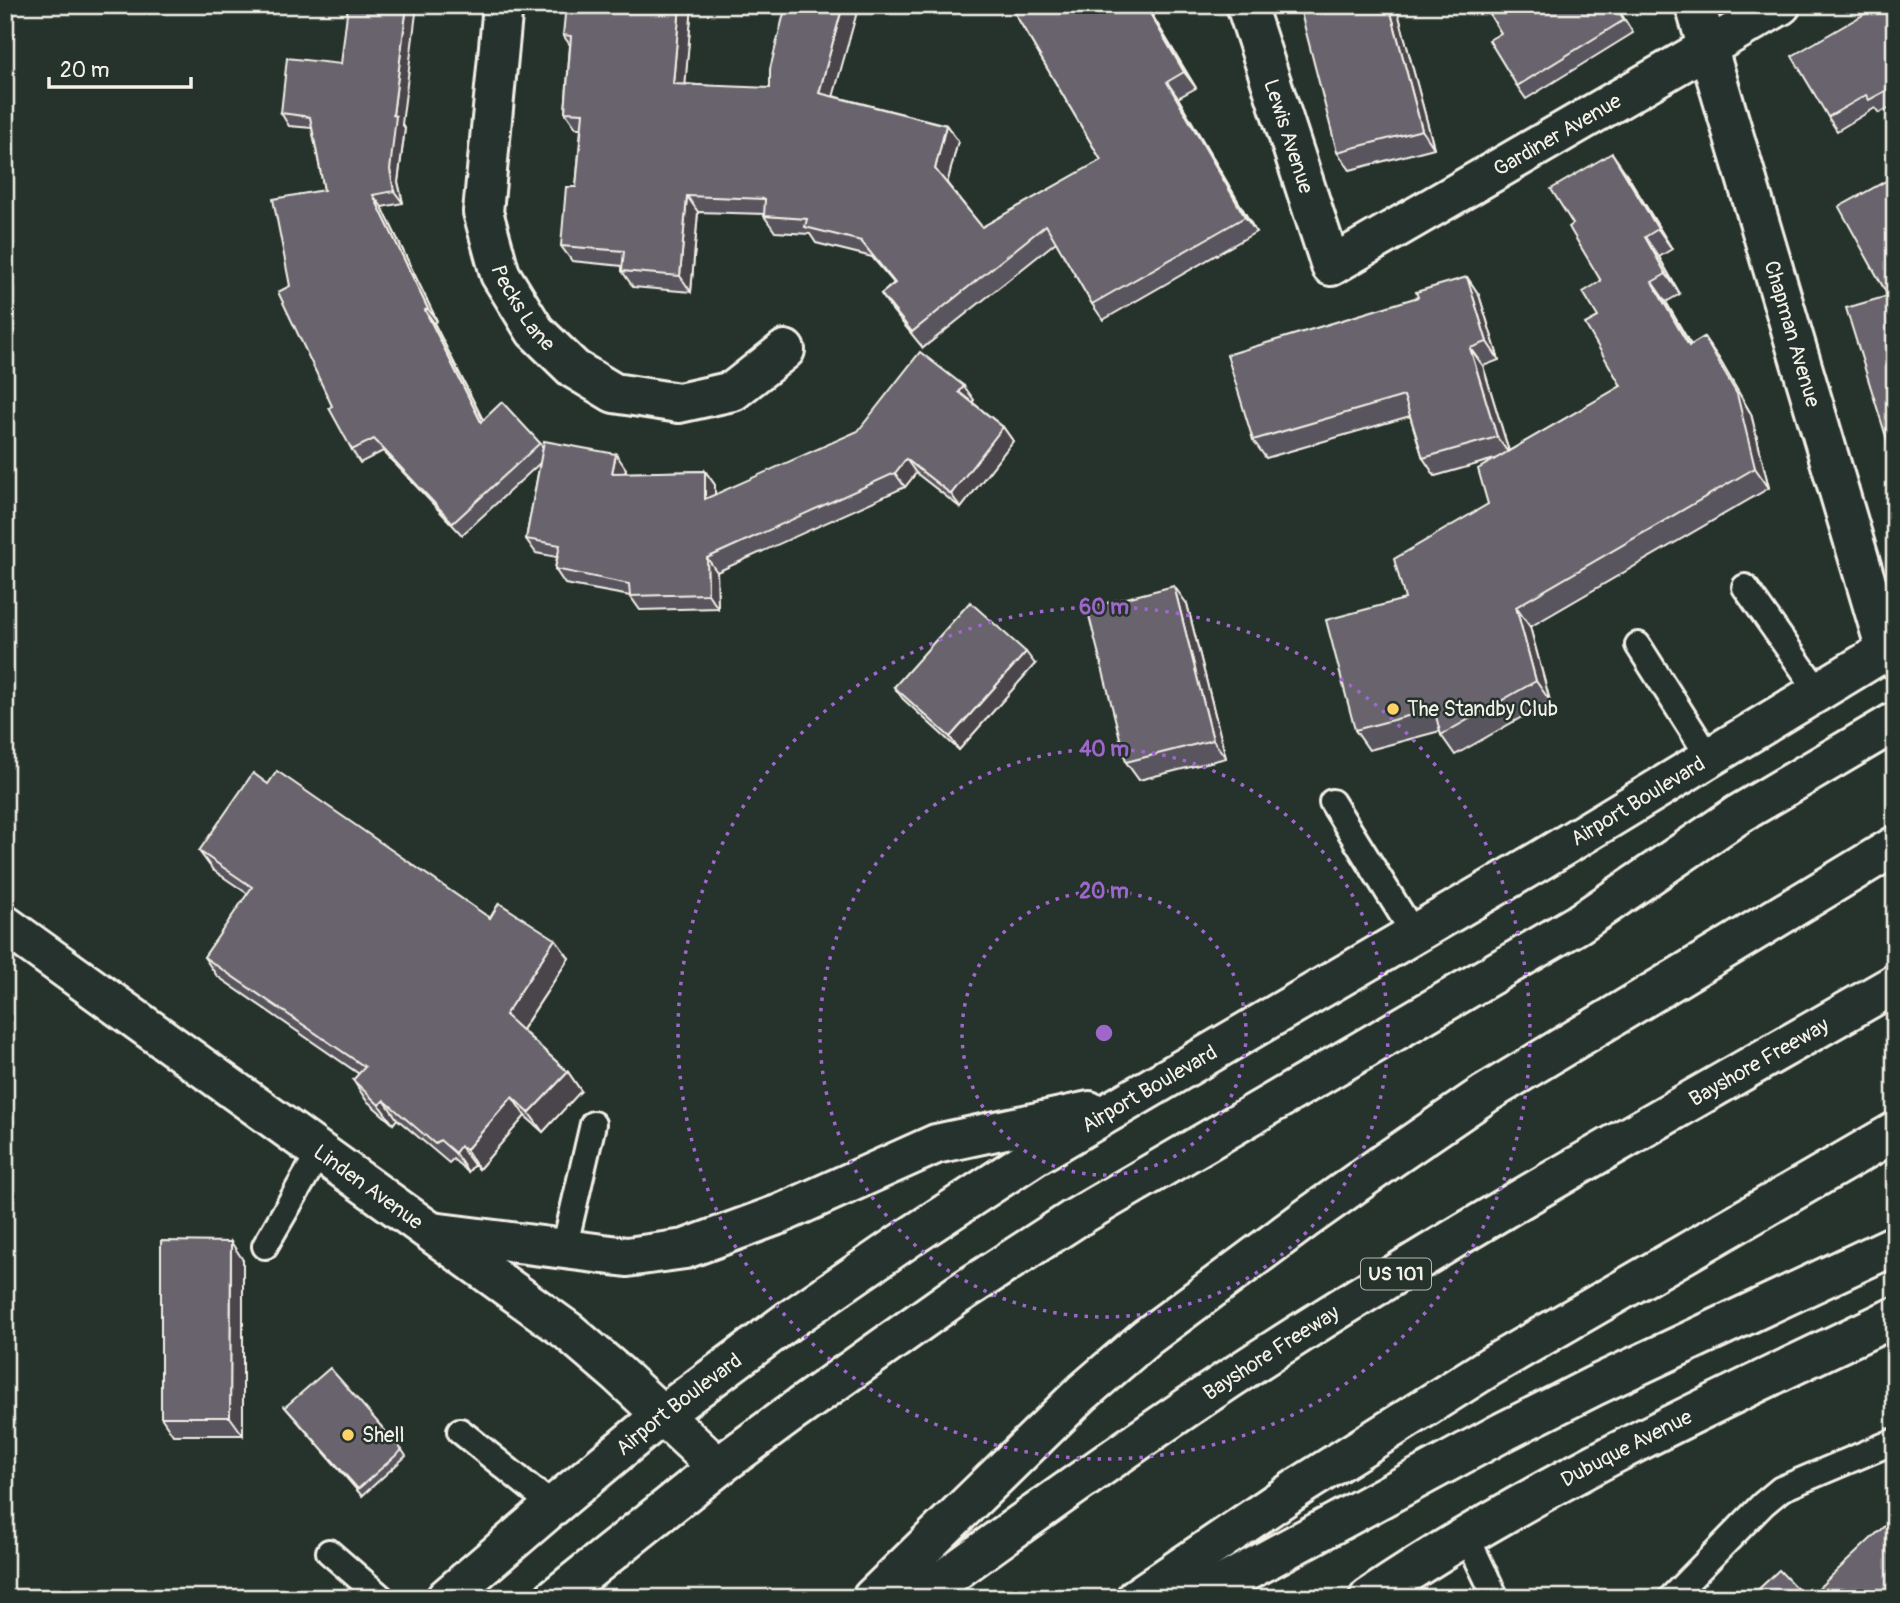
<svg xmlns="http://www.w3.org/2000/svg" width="1900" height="1603" viewBox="0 0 1900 1603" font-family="Pangolin,sans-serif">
<rect width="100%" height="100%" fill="#26332d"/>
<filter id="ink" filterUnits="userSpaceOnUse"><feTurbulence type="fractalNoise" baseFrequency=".0143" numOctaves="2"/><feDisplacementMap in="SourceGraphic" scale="14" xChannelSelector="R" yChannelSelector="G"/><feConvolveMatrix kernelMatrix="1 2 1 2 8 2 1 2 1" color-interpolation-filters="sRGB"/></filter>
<g filter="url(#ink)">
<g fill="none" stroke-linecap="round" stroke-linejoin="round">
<defs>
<g id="service">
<path d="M1745,587L1818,691"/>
<path d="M1638,645L1709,757"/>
<path d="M1332,802L1414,934"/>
<path d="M265,1246L320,1151"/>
<path d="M564,1249L593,1124"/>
<path d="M460,1431L553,1506"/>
<path d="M1466,1535L1496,1598"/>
<path d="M329,1552L382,1598"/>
<path d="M1671,1598L1763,1504L1781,1489L1895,1441"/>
</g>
<g id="minor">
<path id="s1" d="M503,5L483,212L500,274L535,331L574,369L614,393L679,403L733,391L785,350"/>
<path id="s2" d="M1246,5L1331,266L1781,5"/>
<path id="s3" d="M1695,5L1886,650L1895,659"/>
</g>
<g id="tertiary">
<path id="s4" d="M1369,1598C1534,1486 1715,1402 1895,1317"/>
</g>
<g id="secondary">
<path id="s5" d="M5,925L568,1331L618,1374L718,1467"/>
</g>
<g id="primary">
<path d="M432,1232L627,1257L685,1249L780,1214L936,1144L1089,1111"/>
<path id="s6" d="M446,1598L553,1506L662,1415L791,1319L910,1237L1034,1156L1539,861L1895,645"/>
<path d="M554,1598L718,1467L787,1416L957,1295L1074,1219L1578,924L1739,814L1895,722"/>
</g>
<g id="motorway">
<path d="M872,1598L1082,1393L1147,1337L1304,1220L1390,1159L1485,1094L1895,846"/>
<path id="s7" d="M918,1598C1021,1523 1125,1448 1231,1378C1446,1237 1672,1112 1895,984"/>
<path d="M1136,1598L1302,1485L1489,1367L1895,1132"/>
<path d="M1197,1598L1503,1432L1594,1386L1895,1245"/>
</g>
</defs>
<use href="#service" stroke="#f4f1e8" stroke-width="30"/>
<use href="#minor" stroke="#f4f1e8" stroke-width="44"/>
<use href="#tertiary" stroke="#f4f1e8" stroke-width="44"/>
<use href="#secondary" stroke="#f4f1e8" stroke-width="44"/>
<use href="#primary" stroke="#f4f1e8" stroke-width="44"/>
<use href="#motorway" stroke="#f4f1e8" stroke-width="44"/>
<use href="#service" stroke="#26332d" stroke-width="24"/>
<use href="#minor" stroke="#26332d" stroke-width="38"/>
<use href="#tertiary" stroke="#26332d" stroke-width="38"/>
<use href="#secondary" stroke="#26332d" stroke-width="38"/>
<use href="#primary" stroke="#26332d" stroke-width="38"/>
<use href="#motorway" stroke="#26332d" stroke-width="38"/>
</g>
<g fill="#59555e" stroke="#f4f1e8" stroke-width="2">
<path d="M692,5L685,84L833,96L946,125L958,141L947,183L982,227L1101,160L1010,5H1146L1196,88L1178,98L1256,232L1103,320L1092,304L1056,242L923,348L892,310L881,294L894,283L872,257L816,243L810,234L775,232L764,216L765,214L698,212L691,292L633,287L622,271V266L572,261L561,246L576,187L581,128H576L565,112L570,45L563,35Z"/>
<path d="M1396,5L1434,148L1350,170L1337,152Z"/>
<path d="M1484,5H1616L1633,33L1526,99L1517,86L1501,33Z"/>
<path d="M1895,5V105L1879,113L1875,108L1837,131L1828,117Z"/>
<path d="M281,113L402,124L405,128L398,182L403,203L382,207L437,321L434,323L483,420L540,443L543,448L626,469L625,473L705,471L715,485V495L974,400L972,402L1003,427L1013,441L961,508L916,473L905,487L717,572L718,608L640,610L630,596L565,584L555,569L557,557L536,553L526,539L540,463L462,535L383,451L360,463L352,450L332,406L290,286L324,190L312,128L289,126Z"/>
<path d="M1626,173L1672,249L1659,257L1680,294L1666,302L1691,345L1718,357L1751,414L1769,488L1530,627L1550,701L1455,755L1441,735L1440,731L1369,750L1355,730L1405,599L1488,504L1495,459L1435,476L1423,458L1410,416L1266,458L1253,440L1418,297L1467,277L1479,295L1499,360L1483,366L1509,451L1621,386L1598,317L1601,281L1573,224Z"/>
<path d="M1187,604L1226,758L1139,780L1126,762Z"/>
<path d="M1035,664L959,750L903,699L894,687Z"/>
<path d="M268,784L490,918L569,958L522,1030L568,1072L581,1091L543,1132L525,1116L479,1169L474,1165L468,1172L453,1159L449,1163L397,1119L393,1124L366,1100L353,1080L359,1074L217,976L204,957L248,894L213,870L199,851Z"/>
<path d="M243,1260V1435H173L161,1417Z"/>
<path d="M285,1407L402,1450L406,1456L362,1496Z"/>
</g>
<g fill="#48454c" stroke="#f4f1e8" stroke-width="2">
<path d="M407,5H417L402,124L405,128L398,182L403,203L394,191L390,170L393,115Z"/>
<path d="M680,5H692L684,100L673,84Z"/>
<path d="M843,5H859L830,108L819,93Z"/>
<path d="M1145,5H1146L1196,88L1184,72Z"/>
<path d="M1389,5H1396L1434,148L1422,130Z"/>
<path d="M1167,82L1178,98L1256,232L1245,217Z"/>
<path d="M946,125L958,141L947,184L935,169Z"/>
<path d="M1612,153L1626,173L1672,249L1658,229Z"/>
<path d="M373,195L382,207L437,321L428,309Z"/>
<path d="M687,196L698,212L691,292L680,276Z"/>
<path d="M1645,237L1659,257L1680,294L1666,274Z"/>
<path d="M1467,277L1479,295L1499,360L1487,342Z"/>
<path d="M1652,282L1666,302L1703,366L1689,346Z"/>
<path d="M425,310L434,323L490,434L481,422Z"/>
<path d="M1704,337L1718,357L1751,414L1769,488L1755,468Z"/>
<path d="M1470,348L1483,366L1510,455L1497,437Z"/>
<path d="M964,386L974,400L969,406L959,392Z"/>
<path d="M1003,427L1013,441L961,508L951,494Z"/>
<path d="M616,454L626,469L622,487L612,473Z"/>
<path d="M906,459L916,473L905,487L895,473Z"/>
<path d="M705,471L715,485V513L705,499Z"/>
<path d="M707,558L717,572L718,608L708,594Z"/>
<path d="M1174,586L1187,604L1226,758L1213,740Z"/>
<path d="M1516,607L1530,627L1550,701L1536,681Z"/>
<path d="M1026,652L1035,664L959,750L950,737Z"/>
<path d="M555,939L569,958L519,1034L505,1015Z"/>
<path d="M568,1072L581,1091L543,1132L529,1113Z"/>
<path d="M512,1097L525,1116L479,1169L466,1150Z"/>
<path d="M384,1100L397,1119L393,1124L379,1105Z"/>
<path d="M460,1146L474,1165L468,1172L455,1153Z"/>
<path d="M231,1242L243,1260V1435L230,1417Z"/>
</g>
<g fill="#67636d" stroke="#f4f1e8" stroke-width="2">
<path d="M348,5H407L393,115L396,116L390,170L394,191L373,195L428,309L425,310L481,422L502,402L540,443L453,523L374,439L352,450L329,408L332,406L278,292L290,286L273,199L324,190L310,117L281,113L287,58L341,64Z"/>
<path d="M566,5H680L673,84L770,88V69L786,5H843L819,93L946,125L935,169L982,227L1101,160L1010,5H1145L1184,72L1167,82L1245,217L1092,304L1046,225L912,332L881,294L895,283L861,241L805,227L807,219L764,216L765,199L687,196L680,276L622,271L624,251L561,246L566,187H576L583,113L565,112L571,36L563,35Z"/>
<path d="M1299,5H1389L1422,130L1337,152Z"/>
<path d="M1484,5H1615L1624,20L1517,86L1489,40L1501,33Z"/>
<path d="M1880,5H1895V86L1869,100L1866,95L1828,117L1792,56Z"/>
<path d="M1612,153L1658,229L1645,237L1666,274L1652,282L1689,346L1704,337L1737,394L1755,468L1516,607L1536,681L1441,735L1434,709L1355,730L1326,620L1405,599L1394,559L1488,504L1478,469L1621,386L1585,324L1598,317L1583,292L1601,281L1569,227L1573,224L1551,189Z"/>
<path d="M1895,176V232L1892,233L1895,241V459H1893L1846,308L1888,296L1839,207Z"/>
<path d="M1467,277L1487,342L1470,348L1497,437L1423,458L1404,396L1253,440L1227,355L1418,297L1416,292Z"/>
<path d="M920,352L964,386L959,392L1003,427L951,494L906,459L895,473L707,558L708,594L630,596L629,584L555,569L560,545L526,539L544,441L616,454L612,473L705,471V499L858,431Z"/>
<path d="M1174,586L1213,740L1126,762L1087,608Z"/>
<path d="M970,602L1026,652L950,737L894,687Z"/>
<path d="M277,771L490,918L499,903L555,939L505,1015L568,1072L529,1113L512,1097L466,1150L460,1146L455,1153L440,1140L435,1144L384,1100L379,1105L353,1080L365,1067L204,957L252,887L199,851L253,773L268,784Z"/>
<path d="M161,1241L231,1242L230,1417H161Z"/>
<path d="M330,1368L402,1450L358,1489L285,1407Z"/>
<path d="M1895,1516V1598H1808Z"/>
<path d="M1779,1570L1806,1598H1749Z"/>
</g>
</g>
<g fill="none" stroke="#9f67cb" stroke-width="3.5" stroke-dasharray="3.5 7">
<circle cx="1104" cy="1033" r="142"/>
<circle cx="1104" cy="1033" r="284"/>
<circle cx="1104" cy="1033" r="426"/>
</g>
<g fill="#ffd166" stroke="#26332d" stroke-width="2.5">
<circle cx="1393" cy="709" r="7"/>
<circle cx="348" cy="1435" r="7"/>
</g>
<g text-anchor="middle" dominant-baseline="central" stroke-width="5" stroke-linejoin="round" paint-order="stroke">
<rect fill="#26332d" stroke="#b6b8b0" stroke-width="2" x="1361" y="1258.5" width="70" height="31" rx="5"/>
<g font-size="19" font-weight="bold" fill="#f4f1e8">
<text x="1396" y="1274">US 101</text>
</g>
<g font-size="21" fill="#f4f1e8" stroke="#26332d">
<text stroke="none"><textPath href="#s2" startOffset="138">Lewis Avenue</textPath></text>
<text stroke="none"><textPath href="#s2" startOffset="536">Gardiner Avenue</textPath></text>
<text stroke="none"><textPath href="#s1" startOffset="313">Pecks Lane</textPath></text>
<text stroke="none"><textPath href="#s3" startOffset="343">Chapman Avenue</textPath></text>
<text stroke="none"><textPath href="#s6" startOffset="1437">Airport Boulevard</textPath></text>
<text stroke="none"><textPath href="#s7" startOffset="998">Bayshore Freeway</textPath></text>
<text stroke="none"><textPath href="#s6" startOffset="870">Airport Boulevard</textPath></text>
<text stroke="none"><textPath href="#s5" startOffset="448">Linden Avenue</textPath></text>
<text stroke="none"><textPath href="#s7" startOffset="430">Bayshore Freeway</textPath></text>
<text stroke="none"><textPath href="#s6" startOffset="303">Airport Boulevard</textPath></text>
<text stroke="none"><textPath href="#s4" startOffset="298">Dubuque Avenue</textPath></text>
</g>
<g font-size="21" fill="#f4f1e8" stroke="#26332d" text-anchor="start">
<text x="1407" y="709">The Standby Club</text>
<text x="362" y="1435">Shell</text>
</g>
</g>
<circle cx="1104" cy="1033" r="10" fill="#9f67cb" stroke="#26332d" stroke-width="3.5"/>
<g font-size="21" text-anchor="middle" font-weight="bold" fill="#9f67cb" stroke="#26332d" stroke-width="5" stroke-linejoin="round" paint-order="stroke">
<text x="1104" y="614">60 m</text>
<text x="1104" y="756">40 m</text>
<text x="1104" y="898">20 m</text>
</g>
<rect width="1900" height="1603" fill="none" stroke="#26332d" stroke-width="28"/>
<rect x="14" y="14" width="1872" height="1575" fill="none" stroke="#f4f1e8" stroke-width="2.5" filter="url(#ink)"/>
<path d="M49 77v10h142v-10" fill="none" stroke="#f4f1e8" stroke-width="3.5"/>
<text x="60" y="77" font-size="21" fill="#f4f1e8" stroke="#26332d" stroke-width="5" paint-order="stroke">20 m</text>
</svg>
